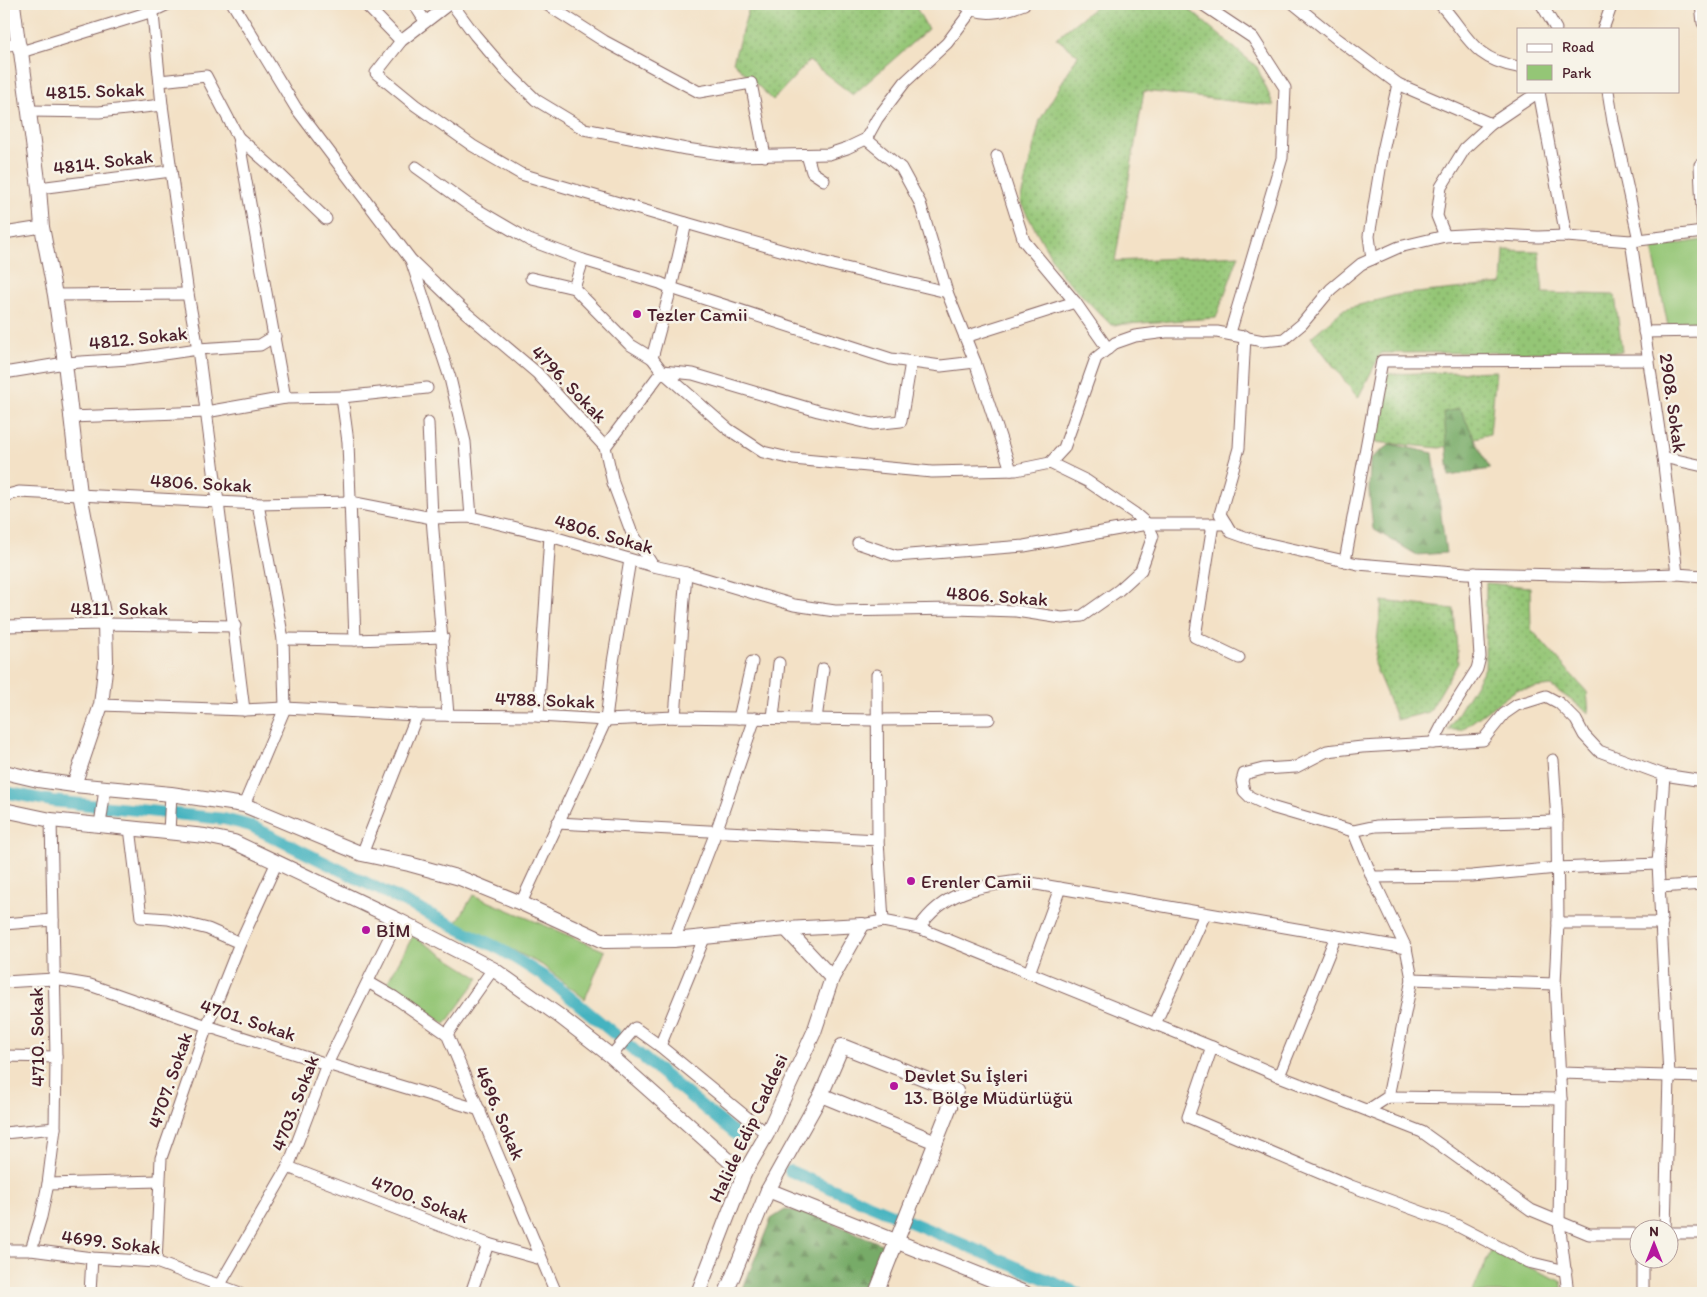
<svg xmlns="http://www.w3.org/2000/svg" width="1707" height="1297" viewBox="0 0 1707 1297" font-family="Itim,sans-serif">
<defs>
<pattern id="grass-dots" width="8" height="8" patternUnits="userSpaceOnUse" patternTransform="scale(1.25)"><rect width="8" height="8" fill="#94c676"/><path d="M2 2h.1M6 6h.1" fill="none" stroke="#7ba061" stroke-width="1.8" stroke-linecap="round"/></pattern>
<pattern id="forest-firs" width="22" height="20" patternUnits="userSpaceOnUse" patternTransform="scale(1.25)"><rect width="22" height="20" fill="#77ab67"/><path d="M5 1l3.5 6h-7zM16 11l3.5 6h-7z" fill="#648b55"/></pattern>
</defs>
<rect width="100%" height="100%" fill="#f7f3e8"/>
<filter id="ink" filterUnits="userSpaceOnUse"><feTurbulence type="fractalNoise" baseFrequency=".02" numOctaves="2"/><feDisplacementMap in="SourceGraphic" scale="10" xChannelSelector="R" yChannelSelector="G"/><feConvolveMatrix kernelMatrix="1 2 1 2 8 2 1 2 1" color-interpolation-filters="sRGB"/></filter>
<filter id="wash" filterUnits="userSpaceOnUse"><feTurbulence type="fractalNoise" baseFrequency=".0096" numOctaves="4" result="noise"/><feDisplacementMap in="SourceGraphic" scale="20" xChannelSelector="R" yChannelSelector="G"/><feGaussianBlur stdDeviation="1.12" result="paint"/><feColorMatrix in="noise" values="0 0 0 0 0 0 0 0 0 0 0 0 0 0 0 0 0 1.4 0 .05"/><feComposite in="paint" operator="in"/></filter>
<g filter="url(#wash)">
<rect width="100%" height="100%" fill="#f3e1c6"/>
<g fill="url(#grass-dots)" stroke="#6f7250">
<path d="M750,4H914L928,29L853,95L809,61L773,100L733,62Z"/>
<path d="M1099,4H1183L1257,67L1274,106L1144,91L1115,261L1239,255L1216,318L1111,325L1060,273L1020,202L1040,120L1078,55L1056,38Z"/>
<path d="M1504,250L1539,251L1543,293L1615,295L1622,352L1381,353L1358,398L1311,337L1344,309L1397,295L1502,284Z"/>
<path d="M1496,371L1490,434L1440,448L1373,442L1387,374Z"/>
<path d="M1486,583L1530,587L1531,629L1587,692L1589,713L1551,686L1516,690L1461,730H1448L1485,668Z"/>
<path d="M1382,601L1454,609L1458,663L1429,712L1397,720L1374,664Z"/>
</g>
<g fill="url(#forest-firs)" stroke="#606549">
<path d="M1460,409L1490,469L1449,476L1444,412Z"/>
<path d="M1391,444L1433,453L1446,553L1417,555L1373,529L1369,491L1370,459Z"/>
<path d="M785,1210L807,1212L893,1249L875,1293H741L771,1219Z"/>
</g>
<g fill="#94c676" stroke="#6f7250">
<path d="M1703,240V325L1668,326L1652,248Z"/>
<path d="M473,895L605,951L585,999L542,965L457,922Z"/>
<path d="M413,936L479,978L445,1024L387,983Z"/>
<path d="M1491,1251L1561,1281L1563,1293H1472Z"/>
</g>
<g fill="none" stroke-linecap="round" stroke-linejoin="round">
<g stroke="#45b3c0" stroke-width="12">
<path d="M4,792L52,801L224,819L251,826L500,949L548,979L743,1140"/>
<path d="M790,1171L1078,1293"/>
</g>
</g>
</g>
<g filter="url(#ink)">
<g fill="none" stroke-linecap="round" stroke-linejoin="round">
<defs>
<g id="minor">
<path d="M152,4L162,105L188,294L198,349L218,502L244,710"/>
<path d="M233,4L296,108L411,260L450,378L465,442L471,517"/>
<path d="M365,4L401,41"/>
<path d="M414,4L425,21"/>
<path d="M449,4L401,41L376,73L415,105L473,146L521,174L686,223L833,265L947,292"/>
<path d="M452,4L475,35L505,70L536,100L584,129L686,149L735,156L829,154L847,148L866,139L877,119L905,82L947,43L972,10"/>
<path d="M546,4L604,41L699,92L751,83L765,156"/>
<path d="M963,4C982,18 1003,12 1024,4"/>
<path d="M1202,4L1253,38L1285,88L1282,158L1230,333"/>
<path d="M1294,4L1336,38L1398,84L1491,124"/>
<path d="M1440,4C1468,34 1471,59 1518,67"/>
<path d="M1701,4L1703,23"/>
<path d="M1542,5L1556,29"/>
<path d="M1603,29L1612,4"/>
<path d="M4,46L18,43"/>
<path d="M21,52L153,11L168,4"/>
<path d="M160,81L206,76L238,137L285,398L342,397L348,442L355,640"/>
<path d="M1608,91L1613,122L1639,240"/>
<path d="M1539,92L1566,236"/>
<path d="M29,111L99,112L162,105"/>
<path d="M238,137L273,168L326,219"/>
<path d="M866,139L901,168L920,203L947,292L975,362L1011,470"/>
<path d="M807,155L812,172L824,180"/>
<path d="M997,156L1024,241L1075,302L1108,349"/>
<path d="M1700,165L1703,232"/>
<path d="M416,167L466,203L529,240L583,260L660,283L671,288L891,359L941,366L975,362"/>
<path d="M39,188L171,171"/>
<path d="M4,233L42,227"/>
<path d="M1445,236L1437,216L1441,187L1465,148L1491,124L1540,91"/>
<path d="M1631,241L1663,457L1677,574L1703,576"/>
<path d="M1372,259L1369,236L1383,151L1398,84"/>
<path d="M583,260L574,288L629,344L652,358L662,371L728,429L763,452L793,459L932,472L1016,470L1050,463L1064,448L1096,358L1115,343L1135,336L1166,332H1217L1263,341L1284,339L1302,324L1331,289L1361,264L1399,247L1445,236L1480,234L1538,237L1566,236L1631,241L1703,232"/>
<path d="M412,261L465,312L537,373L605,447L613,483L631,531L653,566"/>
<path d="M531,278L574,288"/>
<path d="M55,295L188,294"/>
<path d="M1644,332L1703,331"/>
<path d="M1245,336L1239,448L1220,514L1231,532L1256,541L1358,564L1466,573L1605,576L1677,574"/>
<path d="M965,337L1075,302"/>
<path d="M652,358L671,288L686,223"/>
<path d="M662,371L693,374L818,411L873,424L901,421L911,362"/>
<path d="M4,373L65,363L129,359L198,349L260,345L275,336"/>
<path d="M342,397L427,388"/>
<path d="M70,417L206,412L285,398"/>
<path d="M428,423L432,518L448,715"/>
<path d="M605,447L662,371"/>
<path d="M1663,457L1703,466"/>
<path d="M4,496L19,492L258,504L350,502L432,518L471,517L550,536L653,566L686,573L794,605L835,611L955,609L1016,611L1062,618L1082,616L1119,590L1141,570L1153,536L1147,524L1134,513L1087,481L1050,463"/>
<path d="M1213,524L1195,637L1239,658"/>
<path d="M858,543L896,556L1024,546L1147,524H1226"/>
<path d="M1345,561L1382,361L1649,360"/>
<path d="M4,626L105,624L235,626"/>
<path d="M283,639L355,640L443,637"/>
<path d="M877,675L878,840L883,921"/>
<path d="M101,705L244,710L285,708L417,715L538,716L606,720L675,717L876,720L989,719"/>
<path d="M538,716L550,536"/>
<path d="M675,717L686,573"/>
<path d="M739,718L752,662"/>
<path d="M773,718L779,663"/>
<path d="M816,719L823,669"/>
<path d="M1433,743L1446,718L1477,669L1480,657L1475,573"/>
<path d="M1553,760L1557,821L1558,923L1555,984L1561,1099L1559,1222L1568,1293"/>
<path d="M1664,775L1658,864L1669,1076L1665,1230"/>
<path d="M244,805L285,708L283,639L258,504"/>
<path d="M1557,821L1376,826L1353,831L1271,807L1250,797L1244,791L1242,781L1244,774L1263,769L1296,767L1327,751L1362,747L1483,740L1504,714L1517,705L1546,696L1559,703L1576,720L1584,735L1599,751L1664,775L1703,781"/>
<path d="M557,823L878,840"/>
<path d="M100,825L105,789"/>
<path d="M130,828L141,917L168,919L208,929L240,943"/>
<path d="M1353,831L1372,877L1406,948"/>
<path d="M169,832L171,794"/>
<path d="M362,854L417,715"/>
<path d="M1372,877L1472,876L1557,868L1658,864"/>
<path d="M1660,887L1703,884"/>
<path d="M521,903L606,720L613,662L630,560"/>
<path d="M1558,923H1662"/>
<path d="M4,924L53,920"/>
<path d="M862,925L883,921L919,928L1212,1047L1279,1076L1422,1132L1531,1210L1589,1234H1640"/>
<path d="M919,928C943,892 978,886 1019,881L1406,948L1412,979L1388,1097"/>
<path d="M674,940L716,832L755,718"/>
<path d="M1029,973L1060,888"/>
<path d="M1412,979L1555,984"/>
<path d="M4,982L54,979L90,985L207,1026L327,1064L480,1110"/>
<path d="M368,982L394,997L447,1034L556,1293"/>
<path d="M1155,1024L1205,914"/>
<path d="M447,1034L493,969"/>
<path d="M660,1046L705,936"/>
<path d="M1212,1047L1188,1117L1351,1186L1454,1224L1528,1262L1566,1271"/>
<path d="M4,1056L56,1057"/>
<path d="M611,1056L635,1028L660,1046L767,1134"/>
<path d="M1560,1073L1703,1077"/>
<path d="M1279,1076L1336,936"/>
<path d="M1368,1110L1388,1097L1561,1099"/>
<path d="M4,1133L55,1128"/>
<path d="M288,1167L488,1244L541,1259"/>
<path d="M48,1184L159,1181"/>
<path d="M1670,1233H1703"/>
<path d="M4,1250H31L92,1258L156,1262L240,1293"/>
<path d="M31,1250L41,1217L48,1184L55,1128L56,1057L51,820"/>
<path d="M1643,1260V1293"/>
<path d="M156,1262L161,1158L207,1026L240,943L277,862"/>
<path d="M90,1293L92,1258"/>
<path d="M215,1293L288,1167L327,1064L398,920"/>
<path d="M471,1293L488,1244"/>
</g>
<g id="tertiary">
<path d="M13,4L18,43L21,52L39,188L42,227L55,295L65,363L80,494L105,624L106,661L101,705L74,785L171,794L244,805L362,854L409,864L460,878L521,903L604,941L674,940L786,929L862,925"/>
<path d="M4,772L38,780L74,785"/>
<path d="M4,810L51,820L205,836L234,842L398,920L493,969L558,1015L611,1056L744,1174"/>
<path d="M786,929L832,978"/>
<path d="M821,1095L936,1142"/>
<path d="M768,1190L1025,1293"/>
<path d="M698,1293L744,1174L767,1134L814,1032L832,978L862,925"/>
<path d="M726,1293L768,1190L821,1095L842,1046L956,1091L876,1293"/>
</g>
</defs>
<use href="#minor" stroke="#856361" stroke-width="13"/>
<use href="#tertiary" stroke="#856361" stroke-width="16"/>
<use href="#minor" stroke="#fff" stroke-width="11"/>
<use href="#tertiary" stroke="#fff" stroke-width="14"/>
</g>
</g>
<g fill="#b5179e" stroke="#f7f3e8" stroke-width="2">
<circle cx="637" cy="314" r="5"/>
<circle cx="911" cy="881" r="5"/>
<circle cx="366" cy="930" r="5"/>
<circle cx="894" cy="1086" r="5"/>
</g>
<g text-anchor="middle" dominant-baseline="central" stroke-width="5" stroke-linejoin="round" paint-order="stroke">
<g font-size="19" fill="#4a1f2b" stroke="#f7f3e8">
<text transform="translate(95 91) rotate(-2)">4815. Sokak</text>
<text transform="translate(103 162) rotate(-7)">4814. Sokak</text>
<text transform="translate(138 338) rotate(-6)">4812. Sokak</text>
<text transform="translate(569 384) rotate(46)">4796. Sokak</text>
<text transform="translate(1673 403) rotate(82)">2908. Sokak</text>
<text transform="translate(201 483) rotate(3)">4806. Sokak</text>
<text transform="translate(604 534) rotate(16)">4806. Sokak</text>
<text transform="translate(997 596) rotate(4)">4806. Sokak</text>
<text x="119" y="608">4811. Sokak</text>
<text transform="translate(545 700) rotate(2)">4788. Sokak</text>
<text transform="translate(248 1020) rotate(18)">4701. Sokak</text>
<text transform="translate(37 1037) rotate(-91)">4710. Sokak</text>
<text transform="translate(170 1080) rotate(-71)">4707. Sokak</text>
<text transform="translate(295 1103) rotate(-69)">4703. Sokak</text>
<text transform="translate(500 1113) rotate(67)">4696. Sokak</text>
<text transform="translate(748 1128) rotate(-65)">Halide Edip Caddesi</text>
<text transform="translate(420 1199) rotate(21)">4700. Sokak</text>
<text transform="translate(111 1242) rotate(7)">4699. Sokak</text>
</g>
<g font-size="19" fill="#4a1f2b" stroke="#f7f3e8" text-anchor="start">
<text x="647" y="314">Tezler Camii</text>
<text x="921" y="881">Erenler Camii</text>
<text x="376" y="930">BİM</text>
<text x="904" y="1075">Devlet Su İşleri<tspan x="904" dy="22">13. Bölge Müdürlüğü</tspan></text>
</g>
</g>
<rect width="1707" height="1297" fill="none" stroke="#f7f3e8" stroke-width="20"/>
<rect x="1517" y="28" width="162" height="65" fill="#f7f3e8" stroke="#b29e9c"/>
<rect x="1527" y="44" width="25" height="8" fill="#ffffff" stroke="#b29e9c"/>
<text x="1562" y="52" font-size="15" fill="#4a1f2b">Road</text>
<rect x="1527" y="65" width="25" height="15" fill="#94c676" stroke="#b29e9c"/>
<text x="1562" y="78" font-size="15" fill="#4a1f2b">Park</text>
<g transform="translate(1654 1244)"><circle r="24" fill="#f7f3e8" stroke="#b29e9c"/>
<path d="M0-4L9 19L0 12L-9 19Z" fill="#b5179e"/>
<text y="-8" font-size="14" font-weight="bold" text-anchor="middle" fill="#4a1f2b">N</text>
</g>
</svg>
